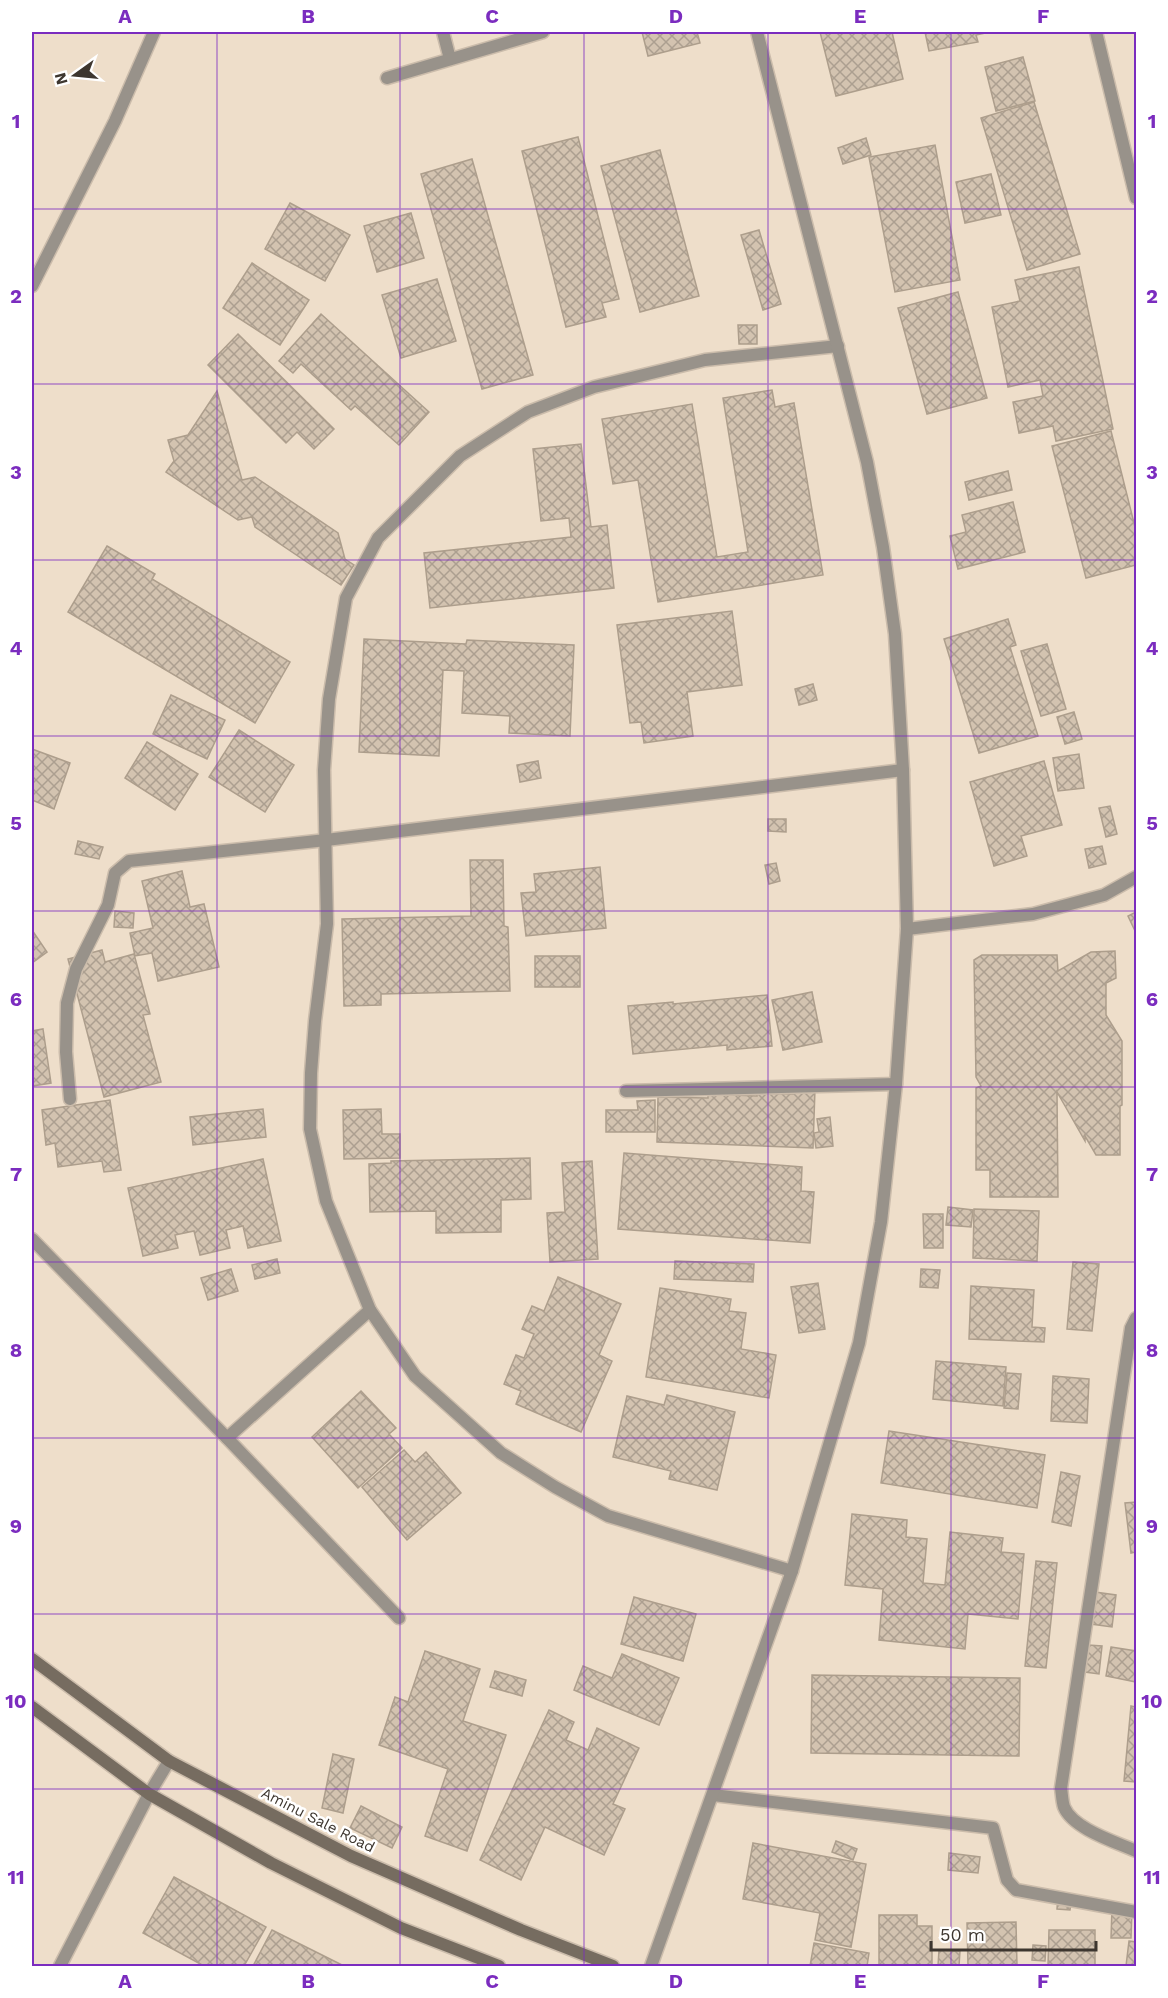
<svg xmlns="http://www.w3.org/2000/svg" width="1168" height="1998" viewBox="0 0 1168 1998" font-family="'Work Sans',sans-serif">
<defs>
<pattern id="building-cross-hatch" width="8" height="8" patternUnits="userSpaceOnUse" patternTransform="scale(1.5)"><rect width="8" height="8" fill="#d3c3b0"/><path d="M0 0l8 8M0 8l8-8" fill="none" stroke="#ac9f90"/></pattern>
</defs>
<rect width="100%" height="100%" fill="#eedeca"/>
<g fill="url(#building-cross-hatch)" stroke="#ad9e8c" stroke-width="1.5">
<path d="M642,32H697L700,43L648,56Z"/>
<path d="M820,32H877V33L892,32L903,79L836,96Z"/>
<path d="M925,32H990L976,35L978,42L929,51Z"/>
<path d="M1023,57L1035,101L996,111L985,67Z"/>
<path d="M1034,102L1080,254L1027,270L981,118Z"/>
<path d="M578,137L619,299L602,303L606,317L566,327L522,151Z"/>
<path d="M866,138L871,155L843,164L838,148Z"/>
<path d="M935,145L960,280L895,292L869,157Z"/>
<path d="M660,150L699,296L640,312L601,166Z"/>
<path d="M472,159L533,375L482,389L421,174Z"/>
<path d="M991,174L1001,215L965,223L956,182Z"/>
<path d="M290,203L350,235L325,281L265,249Z"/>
<path d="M411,213L424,258L377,272L364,226Z"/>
<path d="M759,230L781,304L763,310L741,235Z"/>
<path d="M252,263L309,300L280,345L223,308Z"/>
<path d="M1079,267L1113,429L1056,441L1053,426L1019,433L1013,402L1043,396L1040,380L1008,387L992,307L1020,301L1015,280Z"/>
<path d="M437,279L456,341L401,358L382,295Z"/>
<path d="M958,292L987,398L927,414L898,308Z"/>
<path d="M321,314L429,412L399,445L355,406L351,410L301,364L293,373L279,361Z"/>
<path d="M738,325H757V344H739Z"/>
<path d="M238,334L334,429L314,449L297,432L286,443L208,365Z"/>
<path d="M772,390L775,407L794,403L823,575L658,602L638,480L613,484L602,419L692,404L717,557L748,552L723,398Z"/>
<path d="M217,391L242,480L255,477L338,533L345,559L354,565L341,585L255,527L252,517L238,520L166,472L174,461L168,440L188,435Z"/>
<path d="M1111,431L1136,531V565L1086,578L1052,446Z"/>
<path d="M581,444L591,527L607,525L614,588L430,608L424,553L571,537L569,518L541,521L533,449Z"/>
<path d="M1008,471L1012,490L969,500L965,482Z"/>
<path d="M1013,502L1025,552L958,569L950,536L966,532L962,515Z"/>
<path d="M107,546L155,574L152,579L290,662L255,723L68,612Z"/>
<path d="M732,611L742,685L687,692L693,736L644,743L641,722L630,723L617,625Z"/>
<path d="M1008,619L1016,645L1010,647L1038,736L979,753L944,639Z"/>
<path d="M364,639L466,644L467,640L574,645L570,736L509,733L510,716L462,713L464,671L443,670L439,756L359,752Z"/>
<path d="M1047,644L1066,709L1041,716L1021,651Z"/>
<path d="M813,684L817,700L799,705L795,689Z"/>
<path d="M171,695L225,720L207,759L153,734Z"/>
<path d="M1074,712L1082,739L1065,744L1057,717Z"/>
<path d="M239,730L294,765L265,812L209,777Z"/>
<path d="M147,742L198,774L175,810L125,778Z"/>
<path d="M32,749L70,763L54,809L32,800Z"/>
<path d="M1079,754L1084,788L1058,791L1053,758Z"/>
<path d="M538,761L541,778L520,782L517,765Z"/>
<path d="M1044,761L1062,825L1021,836L1027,856L994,866L970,782Z"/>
<path d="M1110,806L1117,834L1106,837L1099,808Z"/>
<path d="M768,819H786V832L768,831Z"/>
<path d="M78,841L103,847L99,859L75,854Z"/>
<path d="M1102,846L1106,864L1089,868L1085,849Z"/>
<path d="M470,860H503L504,926L508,927L510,991L381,994V1005L344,1006L342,919L471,916Z"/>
<path d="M776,863L780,881L769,884L765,865Z"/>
<path d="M600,867L606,928L526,936L521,893L536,892L534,874Z"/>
<path d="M182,871L190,907L204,904L219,967L158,981L152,953L135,956L130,933L153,928L142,881Z"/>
<path d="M115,911L134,913L133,928L114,927Z"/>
<path d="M1136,912V933L1128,916Z"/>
<path d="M32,930L47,952L32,963Z"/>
<path d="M102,950L105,962L134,954L150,1014L143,1015L161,1082L104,1097L68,959Z"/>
<path d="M1115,951L1116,978L1106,983V1015L1122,1041V1105L1120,1106V1155H1096L1085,1136V1141L1057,1092L1058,1197H990V1170H976V1088L981,1086L976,1077L974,960L982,955H1057L1058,971L1091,952Z"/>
<rect x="535" y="956" width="45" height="31"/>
<path d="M812,992L822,1042L783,1050L772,1000Z"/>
<path d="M767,995L772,1046L727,1050V1045L633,1054L628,1006L673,1002V1004Z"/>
<path d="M43,1029L51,1083L32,1086V1031Z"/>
<path d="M794,1088L815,1089L813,1148L657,1142L658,1097L708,1098V1094L757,1096V1093L793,1094Z"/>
<path d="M110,1100L121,1170L104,1172L102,1161L58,1167L55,1143L46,1145L42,1110Z"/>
<path d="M655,1100V1132H606V1110H638L637,1101Z"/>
<path d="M263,1109L266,1137L193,1145L190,1117Z"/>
<path d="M381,1109L382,1134H400V1158L344,1159L343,1110Z"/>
<path d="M830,1117L833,1146L816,1148L814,1133L819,1132L817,1119Z"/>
<path d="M624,1153L802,1167L801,1191L814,1192L810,1243L618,1229Z"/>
<path d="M530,1158L531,1199L501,1200V1232L436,1233V1211L370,1212L369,1164L391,1163V1161Z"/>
<path d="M263,1159L281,1241L248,1248L243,1226L226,1230L230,1248L200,1255L194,1231L175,1235L178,1248L143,1256L128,1188Z"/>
<path d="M592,1161L598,1259L550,1262L547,1213L565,1212L562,1163Z"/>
<path d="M948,1207L973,1210L971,1227L946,1225Z"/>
<path d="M974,1209L1039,1211L1037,1261L973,1258Z"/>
<path d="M923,1214H943V1248H924Z"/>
<path d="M277,1259L280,1273L255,1279L252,1265Z"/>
<path d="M675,1261L754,1264L753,1282L674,1279Z"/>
<path d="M1073,1262L1099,1264L1092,1331L1067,1329Z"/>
<path d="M231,1269L238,1291L208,1300L201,1278Z"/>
<path d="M921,1269L940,1270L938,1288L920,1287Z"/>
<path d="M558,1277L621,1304L599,1355L612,1361L581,1432L516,1404L521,1391L504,1384L516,1355L524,1358L534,1334L522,1329L532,1306L544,1311Z"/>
<path d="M818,1283L825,1329L799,1333L791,1287Z"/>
<path d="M971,1286L1034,1290L1032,1327L1045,1328L1044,1342L969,1339Z"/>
<path d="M660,1288L731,1299L729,1311L746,1313L741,1349L776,1355L769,1398L646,1377Z"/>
<path d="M936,1361L1006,1367L1003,1406L933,1399Z"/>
<path d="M1007,1373L1021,1374L1018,1409L1004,1408Z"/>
<path d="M1053,1376L1089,1379L1087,1423L1051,1421Z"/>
<path d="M361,1391L396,1428L389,1434L402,1448L358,1488L312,1437Z"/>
<path d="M667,1395L735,1412L717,1490L669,1479L671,1471L613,1457L627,1396L664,1405Z"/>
<path d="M889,1431L1045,1455L1037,1508L881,1483Z"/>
<path d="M404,1450L415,1462L426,1452L461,1493L407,1540L362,1487Z"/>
<path d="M1061,1472L1080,1476L1071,1526L1052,1522Z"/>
<path d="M1136,1502V1552L1131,1553L1125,1503Z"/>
<path d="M852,1514L907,1520L906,1537L927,1539L923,1583L945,1585L950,1532L1003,1538L1001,1552L1024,1554L1018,1619L968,1614L965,1649L879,1640L883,1589L845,1585Z"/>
<path d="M1036,1561L1057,1563L1046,1668L1025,1666Z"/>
<path d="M1095,1592L1116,1595L1112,1627L1091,1624Z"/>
<path d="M634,1597L696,1614L683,1661L621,1644Z"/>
<path d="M1088,1645L1102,1646L1099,1674L1085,1672Z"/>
<path d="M1111,1647L1136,1651V1682L1106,1676Z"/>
<path d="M425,1651L480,1669L463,1721L506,1735L467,1851L425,1836L448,1769L379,1745L395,1697L408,1702Z"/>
<path d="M622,1654L679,1678L659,1725L574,1690L583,1666L612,1678Z"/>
<path d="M495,1671L526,1680L522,1696L490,1687Z"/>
<path d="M812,1675L1020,1678L1019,1756L811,1753Z"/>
<path d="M1131,1706L1136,1707V1782L1124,1781Z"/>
<path d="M549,1710L574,1722L566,1740L588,1750L597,1728L639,1748L613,1804L625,1809L604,1855L545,1827L521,1880L480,1860Z"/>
<path d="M333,1754L354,1759L343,1813L322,1808Z"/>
<path d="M361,1806L402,1827L392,1848L350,1828Z"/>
<path d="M836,1841L857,1849L853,1860L832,1852Z"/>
<path d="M753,1843L866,1864L851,1947L815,1940L820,1913L743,1899Z"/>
<path d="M949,1853L980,1857L978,1873L948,1870Z"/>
<path d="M174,1877L266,1927L244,1966H204L143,1933Z"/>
<path d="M1058,1895L1072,1896L1070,1910L1057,1909Z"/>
<path d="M1112,1908H1132L1131,1938H1111Z"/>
<path d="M879,1915H917V1926H932V1966H879Z"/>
<path d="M1016,1922L1017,1966H968L967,1923Z"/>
<path d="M272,1930L344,1966H253Z"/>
<path d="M1049,1930H1095V1966H1048Z"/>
<path d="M1129,1941L1136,1942V1966H1126Z"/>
<path d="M814,1943L869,1953L867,1966H810Z"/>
<path d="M1033,1945L1046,1946L1045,1961L1032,1960Z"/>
<path d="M939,1950L960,1951L959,1966H938Z"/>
</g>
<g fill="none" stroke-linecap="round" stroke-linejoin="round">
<defs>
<g id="street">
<path d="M443,32L450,59"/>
<path d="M1096,32L1136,198"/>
<path d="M387,78L543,32"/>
<path d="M32,286L115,121L154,32"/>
<path d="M907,929L1033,914L1104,895L1136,877"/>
<path d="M626,1091L896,1084"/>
<path d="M70,1099L66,1052L67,1003L76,969L108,905L115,873L129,861L326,840L903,770"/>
<path d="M32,1239L227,1438L399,1618"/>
<path d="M1136,1318L1131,1328L1061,1788C1062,1794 1062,1801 1064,1807C1073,1829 1116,1842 1136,1851"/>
<path d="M227,1438L370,1310"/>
<path d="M792,1571L608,1516L555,1487L501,1453L415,1376L370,1310L326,1201L310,1129L311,1073L315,1021L327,924L324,770L329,699L346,598L378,538L460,456L528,412L594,387L705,360L838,346"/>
<path d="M713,1795L993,1828L1007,1880L1016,1890L1136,1912"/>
<path d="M60,1966L149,1794L169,1761"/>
<path d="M651,1966L792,1571L859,1343L881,1222L896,1084L907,929L903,770L895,634L883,547L867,462L757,32"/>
</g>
<g id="secondary">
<path d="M32,1659L169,1761L351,1856L521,1930L613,1966"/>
<path d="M32,1707L149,1794L271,1863L401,1928L499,1966"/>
</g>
</defs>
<use href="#street" stroke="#cbbcab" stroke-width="15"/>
<use href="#secondary" stroke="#cbbcab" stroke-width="15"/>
<use href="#street" stroke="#98928a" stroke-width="12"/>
<use href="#secondary" stroke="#766c60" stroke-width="12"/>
</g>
<path fill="none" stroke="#7b2cbf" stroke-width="1.5" stroke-opacity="0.55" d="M217,32V1966M400,32V1966M584,32V1966M768,32V1966M951,32V1966M32,209H1136M32,384H1136M32,560H1136M32,736H1136M32,911H1136M32,1087H1136M32,1262H1136M32,1438H1136M32,1614H1136M32,1789H1136"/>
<g text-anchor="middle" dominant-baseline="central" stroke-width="5" stroke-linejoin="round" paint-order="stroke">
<g font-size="15" fill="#3d362f" stroke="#fff">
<text transform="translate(318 1820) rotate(27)">Aminu Sale Road</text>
</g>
</g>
<rect width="1168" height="1998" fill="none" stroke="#ffffff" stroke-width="66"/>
<g transform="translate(75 75) rotate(255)" stroke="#ffffff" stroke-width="4.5" paint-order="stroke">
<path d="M0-4.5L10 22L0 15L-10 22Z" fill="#3d362f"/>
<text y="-9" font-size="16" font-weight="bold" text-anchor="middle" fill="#3d362f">N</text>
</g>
<path d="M931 1941v9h165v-9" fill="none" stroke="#3d362f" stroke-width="3"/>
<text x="940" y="1941" font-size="18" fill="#3d362f" stroke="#ffffff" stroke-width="4.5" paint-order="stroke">50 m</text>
<rect x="33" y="33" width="1102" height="1932" fill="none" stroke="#7b2cbf" stroke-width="2"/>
<g font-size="20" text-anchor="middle" font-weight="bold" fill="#7b2cbf">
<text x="125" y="23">A</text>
<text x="308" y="23">B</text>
<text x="492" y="23">C</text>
<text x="676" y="23">D</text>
<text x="860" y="23">E</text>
<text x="1043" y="23">F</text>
<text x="16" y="128">1</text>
<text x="1152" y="128">1</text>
<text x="16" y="303">2</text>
<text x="1152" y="303">2</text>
<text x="16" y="479">3</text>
<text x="1152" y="479">3</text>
<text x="16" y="655">4</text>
<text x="1152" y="655">4</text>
<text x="16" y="830">5</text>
<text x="1152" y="830">5</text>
<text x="16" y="1006">6</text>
<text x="1152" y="1006">6</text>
<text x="16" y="1181">7</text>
<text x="1152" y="1181">7</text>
<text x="16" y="1357">8</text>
<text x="1152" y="1357">8</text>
<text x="16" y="1533">9</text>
<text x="1152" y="1533">9</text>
<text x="16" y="1708">10</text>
<text x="1152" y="1708">10</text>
<text x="16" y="1884">11</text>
<text x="1152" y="1884">11</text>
<text x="125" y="1988">A</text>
<text x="308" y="1988">B</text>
<text x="492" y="1988">C</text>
<text x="676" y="1988">D</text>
<text x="860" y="1988">E</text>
<text x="1043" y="1988">F</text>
</g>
</svg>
